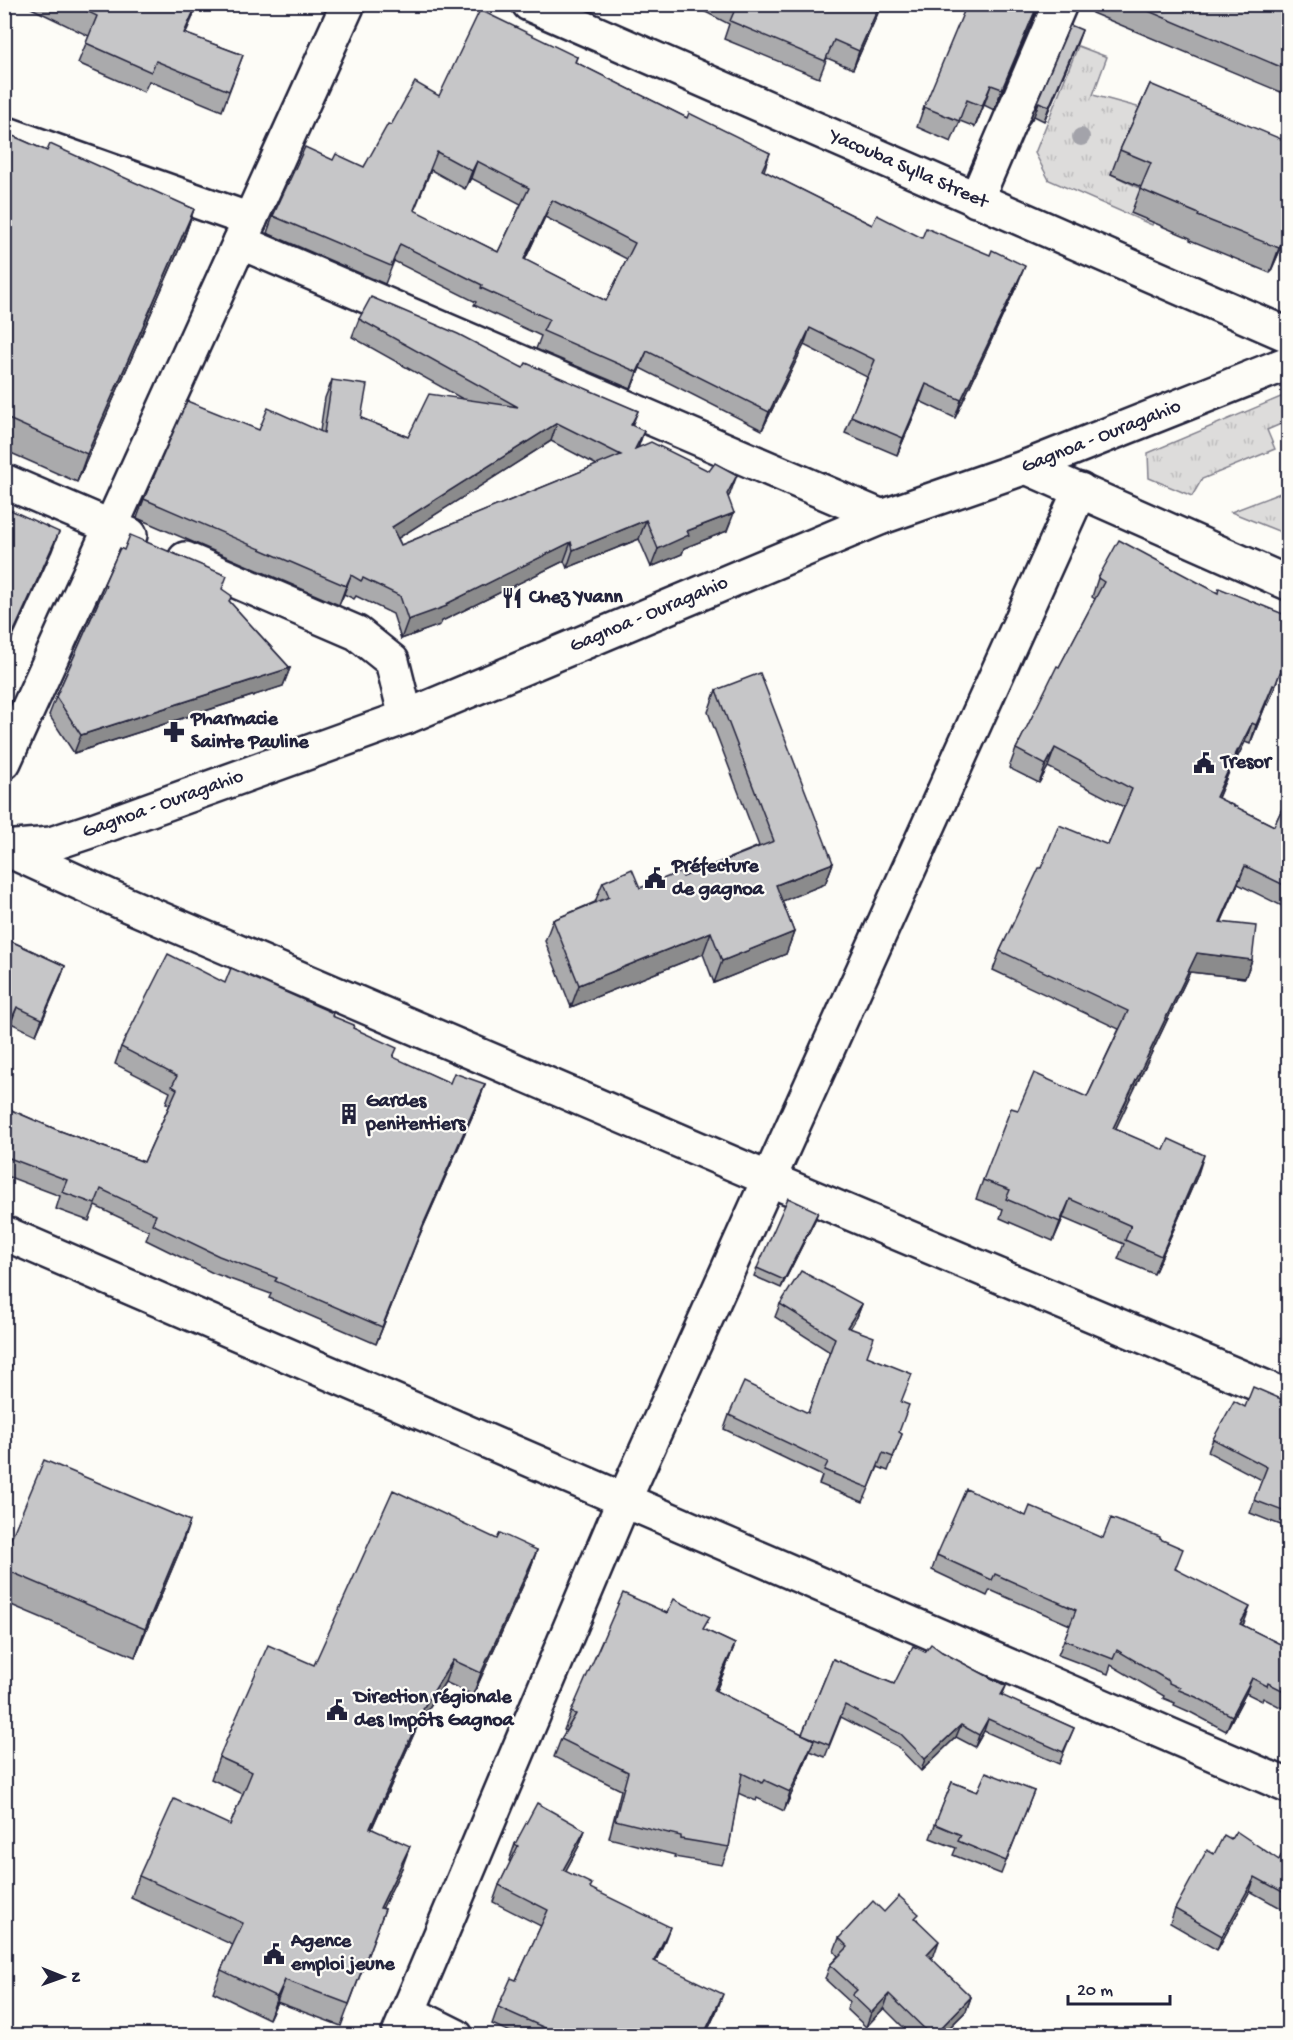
<svg xmlns="http://www.w3.org/2000/svg" width="1293" height="2040" viewBox="0 0 1293 2040" font-family="'Gochi Hand',sans-serif">
<defs>
<pattern id="grass-tufts" width="24" height="20" patternUnits="userSpaceOnUse" patternTransform="scale(1.5)"><rect width="24" height="20" fill="#dddcdb"/><path d="M3 7l-1-3M5 7V3M7 7l1-3M15 17l-1-3M17 17v-4M19 17l1-3" fill="none" stroke="#bdbcbd"/></pattern>
</defs>
<rect width="100%" height="100%" fill="#fdfcf7"/>
<filter id="ink" filterUnits="userSpaceOnUse"><feTurbulence type="fractalNoise" baseFrequency=".0167" numOctaves="2"/><feDisplacementMap in="SourceGraphic" scale="12" xChannelSelector="R" yChannelSelector="G"/><feConvolveMatrix kernelMatrix="1 2 1 2 8 2 1 2 1" color-interpolation-filters="sRGB"/></filter>
<g filter="url(#ink)">
<g fill="url(#grass-tufts)" stroke="#807f8b" stroke-width="1.5">
<path d="M1078,46L1107,57L1093,95L1141,108L1111,174L1164,200L1152,225L1049,180L1035,153Z"/>
<path d="M1288,394V421L1267,430L1275,449L1202,479L1192,496L1149,478L1148,453Z"/>
<path d="M1288,490V535L1231,512Z"/>
</g>
<g fill="none" stroke-linecap="round" stroke-linejoin="round">
<defs>
<g id="street">
<path d="M4,133L250,220"/>
<path d="M976,200L1060,4"/>
<path d="M240,242L882,517"/>
<path d="M4,481L130,535"/>
<path d="M185,559L357,633L392,661L406,717"/>
<path d="M4,762L348,4"/>
<path d="M6,849L128,905L769,1179L1288,1397"/>
<path d="M4,1233L1288,1786"/>
<path d="M408,2012L456,2036"/>
<path d="M398,2036L624,1500L1080,490"/>
</g>
<g id="secondary">
<path id="s1" d="M529,4L1288,335"/>
<path d="M1026,467L1288,583"/>
<path id="s2" d="M4,848L51,844L90,831L406,717L882,517L1026,467L1288,363"/>
</g>
</defs>
<use href="#street" stroke="#22223b" stroke-width="38"/>
<use href="#secondary" stroke="#22223b" stroke-width="38"/>
<use href="#street" stroke="#fdfcf7" stroke-width="33"/>
<use href="#secondary" stroke="#fdfcf7" stroke-width="33"/>
</g>
<circle fill="#a3a3aa" cx="1081" cy="137" r="9"/>
<g fill="#aaaaac" stroke="#22223b" stroke-width="1.5" fill-rule="evenodd">
<path d="M32,4H197L185,34L243,55L222,111L149,81L144,92L78,63L89,36L31,8Z"/>
<path d="M690,4H882L853,69L827,58L819,78L724,39L729,24Z"/>
<path d="M1038,4L1031,25L994,110L984,105L975,127L960,121L951,142L917,127L924,107Z"/>
<path d="M1095,4H1288V95L1092,13Z"/>
<path d="M1082,30L1044,121L1034,116L1029,123L1034,109Z"/>
<path d="M577,57L575,62L687,118L770,153L764,171L872,225L922,238L1018,283L955,418L920,401L897,455L845,433L867,377L804,345L762,430L640,368L631,389L536,349L541,336L474,305L476,302L394,261L385,284L267,233L273,216L333,160L364,167L391,125L439,96ZM431,170L465,189L471,178L521,204L498,252L414,211ZM545,217L627,259L606,301L525,260Z"/>
<path d="M1150,84L1288,232L1270,273L1190,240V238L1131,213L1141,187L1111,174L1120,150Z"/>
<path d="M4,132L47,151L194,209L184,238L77,482L4,450Z"/>
<path d="M359,319L523,368L638,411L632,426L644,431L638,448L730,494L728,497L727,531L684,548L682,554L651,567L639,539L567,568L564,561L442,621L440,625L401,639L393,614L356,596L354,599L344,594L339,605L137,518L144,499L259,430L320,431L325,398L332,380L361,418L408,437L463,399L352,337ZM551,441L597,465L401,545L398,538Z"/>
<path d="M124,550L222,589L230,602L290,668L283,686L74,753L49,715L56,697L98,603L97,602L104,584Z"/>
<path d="M1098,578L1288,652L1268,705L1266,704L1250,744L1245,742L1232,768L1231,767L1218,798L1274,826L1288,796V898L1284,907L1238,884L1221,922L1252,960L1245,978L1190,972L1115,1129L1198,1174L1154,1274L1118,1259L1124,1244L1063,1218L1053,1241L1000,1218L1003,1209L976,1199L983,1180L1018,1110L1087,1097L1119,1029L993,970L1000,951L1041,868L1108,845L1124,807L1048,767L1039,783L1009,768L1016,749L1095,599L1092,597Z"/>
<path d="M716,690L833,863L825,884L782,901L794,932L786,954L714,983L703,954L571,1007L545,941L553,920L595,902L603,882L640,888L683,877L759,846L708,712Z"/>
<path d="M4,938L65,966L59,982L36,1035L11,1023L4,1038Z"/>
<path d="M225,983L332,1016L353,1028L393,1058L450,1083L485,1084L479,1101L417,1241L376,1344L269,1298L271,1294L213,1273L146,1240L149,1231L95,1206L89,1221L56,1209L60,1196L4,1175V1107L55,1129L144,1162L170,1104L166,1103L170,1092L115,1064L121,1047Z"/>
<path d="M815,1220L781,1288L754,1276L757,1268Z"/>
<path d="M780,1304H862L857,1317L850,1328L867,1356L901,1402L899,1432L902,1434L888,1471L878,1467L863,1502L819,1484L822,1476L724,1429L729,1415L808,1413L830,1352L775,1317Z"/>
<path d="M1280,1402L1288,1406V1528L1250,1513L1262,1480L1208,1452L1213,1439L1245,1407Z"/>
<path d="M1026,1516L1103,1538L1160,1539L1176,1569L1244,1623L1242,1625L1288,1648V1711L1263,1698L1262,1701L1246,1693L1226,1731L1190,1712L1174,1705L1175,1703L1163,1698L1164,1696L1111,1665L1108,1674L1058,1655L1070,1625L990,1590L987,1596L932,1570L937,1555Z"/>
<path d="M497,1539L537,1550L529,1572L473,1695L445,1682L417,1727L372,1828L402,1868L382,1908L385,1909L341,2026L277,2002L269,2019L213,1992L221,1970L233,1945L131,1898L139,1876L230,1825L243,1794L211,1779L219,1757L314,1665Z"/>
<path d="M180,1550L135,1657L4,1602V1555Z"/>
<path d="M705,1630L735,1644L728,1662L716,1691L802,1734L833,1659L894,1684L925,1652H942L1006,1686L1002,1696L1074,1728L1059,1764L984,1731L975,1747L956,1737L921,1771L897,1746L841,1717L825,1757L810,1751L784,1811L757,1798L756,1801L738,1793L729,1847L722,1865L674,1857L675,1855L609,1838L621,1790L554,1757L561,1739L566,1731L564,1730L571,1712Z"/>
<path d="M952,1782L977,1792L1034,1791L1001,1874L953,1855L956,1848L930,1838Z"/>
<path d="M585,1830L579,1846L565,1872L591,1889L664,1943L655,1962L717,2010L705,2036H519L492,2024L498,2007L516,1980L541,1926L493,1902L499,1885L511,1862L509,1861L515,1844Z"/>
<path d="M1231,1839L1279,1860L1288,1841V1912L1250,1891L1217,1950L1170,1923L1175,1909L1214,1854Z"/>
<path d="M884,1912L917,1919L934,1955L931,1959L971,1997L966,2011L941,2036H912L884,2008L866,2027L847,2009L850,2002L825,1979L830,1965L838,1956L834,1951L839,1938Z"/>
</g>
<g fill="#8b8b8c" stroke="#22223b" stroke-width="1.5">
<path d="M197,4L192,19L177,53L184,33Z"/>
<path d="M880,4H882L853,69L859,51Z"/>
<path d="M1038,4L1031,25L994,110L1002,89Z"/>
<path d="M1082,30L1077,44L1044,121L1049,107Z"/>
<path d="M991,85L984,105L975,127L982,106Z"/>
<path d="M1039,102L1034,116L1029,123L1034,109Z"/>
<path d="M477,161L471,178L465,189L472,171Z"/>
<path d="M552,200L545,217L517,276L524,259Z"/>
<path d="M194,209L184,238L77,482L87,454Z"/>
<path d="M1288,227V232L1270,273L1279,248Z"/>
<path d="M1025,266L1018,283L955,418L961,400Z"/>
<path d="M810,328L804,345L762,430L769,412Z"/>
<path d="M647,351L640,368L631,389L637,372Z"/>
<path d="M926,384L920,401L897,455L903,438Z"/>
<path d="M557,423L551,441L386,546L392,527Z"/>
<path d="M644,431L637,450L635,449Z"/>
<path d="M737,475L730,494L720,512L727,494Z"/>
<path d="M734,513L727,531L684,548L682,554L651,567L658,549L687,531Z"/>
<path d="M646,520L639,539L567,568L573,550Z"/>
<path d="M59,532L52,551L4,656V653Z"/>
<path d="M571,542L564,561L442,621L440,625L401,639L408,620L446,604Z"/>
<path d="M351,575L344,594L339,605L346,586Z"/>
<path d="M290,668L283,686L74,753L81,735Z"/>
<path d="M1273,685L1266,704L1250,744L1256,725Z"/>
<path d="M1252,723L1245,742L1232,768L1239,749Z"/>
<path d="M1055,748L1048,767L1039,783L1046,765Z"/>
<path d="M1238,749L1231,767L1210,816L1216,797Z"/>
<path d="M833,863L825,884L768,907L776,885Z"/>
<path d="M1245,866L1238,884L1213,941L1220,922Z"/>
<path d="M711,932L703,954L571,1007L579,985Z"/>
<path d="M794,932L786,954L714,983L722,961Z"/>
<path d="M1197,953L1252,960L1245,978L1190,972L1107,1147L1113,1128Z"/>
<path d="M65,966L59,982L36,1035L42,1019Z"/>
<path d="M17,1007L11,1023L4,1038V1035Z"/>
<path d="M485,1084L479,1101L417,1241L376,1344L423,1225Z"/>
<path d="M1204,1155L1198,1174L1154,1274L1161,1256Z"/>
<path d="M1070,1199L1063,1218L1053,1241L1060,1222Z"/>
<path d="M818,1212L815,1220L781,1288L784,1280Z"/>
<path d="M862,1304L857,1317L842,1341L847,1327Z"/>
<path d="M190,1521L180,1550L135,1657L145,1629Z"/>
<path d="M537,1550L529,1572L473,1695L481,1673Z"/>
<path d="M1250,1607L1244,1623L1234,1639L1240,1624Z"/>
<path d="M735,1644L728,1662L708,1709L714,1690Z"/>
<path d="M453,1660L445,1682L417,1727L362,1850L370,1828L425,1705Z"/>
<path d="M1252,1678L1246,1693L1226,1731L1232,1716Z"/>
<path d="M988,1719L984,1731L975,1747L979,1735Z"/>
<path d="M961,1725L956,1737L921,1771L925,1759Z"/>
<path d="M814,1740L807,1758L784,1811L790,1792Z"/>
<path d="M585,1830L579,1846L557,1887L563,1870Z"/>
<path d="M410,1846L402,1868L372,1930L380,1908Z"/>
<path d="M1255,1877L1250,1891L1217,1950L1222,1936Z"/>
<path d="M670,1927L664,1943L648,1978L654,1961Z"/>
<path d="M939,1941L934,1955L922,1968L927,1954Z"/>
<path d="M285,1980L277,2002L269,2019L277,1997Z"/>
<path d="M723,1994L717,2010L705,2036H703Z"/>
<path d="M889,1994L884,2008L866,2027L871,2013Z"/>
<path d="M971,1997L966,2011L941,2036H933Z"/>
</g>
<g fill="#c6c6c8" stroke="#22223b" stroke-width="1.5" fill-rule="evenodd">
<path d="M72,4H197L184,33L243,55L229,91L156,61L151,72L86,43L97,16Z"/>
<path d="M732,4H880L859,51L834,40L825,61L730,21L736,7Z"/>
<path d="M967,4H1038L1002,89L991,85L982,106L967,100L959,121L924,107Z"/>
<path d="M1132,4H1288V70Z"/>
<path d="M480,10L577,57L575,62L687,118L689,113L770,153L762,170L872,225L877,215L922,238L926,228L990,255L992,250L1025,266L961,400L926,384L903,438L851,416L875,360L810,328L769,412L647,351L637,372L543,331L549,319L481,288L482,285L400,244L391,266L273,216L305,147L333,160L336,154L364,167L388,124L391,125L415,82L439,96ZM437,152L472,171L477,161L529,188L498,252L414,210ZM552,200L635,243L606,301L524,259Z"/>
<path d="M1070,25L1082,30L1049,107L1039,102L1034,109Z"/>
<path d="M1150,84L1288,142V227L1279,248L1198,216L1199,214L1140,189L1151,163L1120,150Z"/>
<path d="M4,132L47,151L50,144L194,209L87,454L4,417Z"/>
<path d="M371,297L458,334L523,368L526,363L638,411L631,425L644,431L635,449L651,442L709,471L715,463L737,475L727,494L734,513L687,531L689,535L658,549L646,520L573,550L571,542L446,604L447,606L408,620L400,596L363,578L361,581L351,575L346,586L144,499L187,401L259,430L268,408L324,433L332,380L367,385L361,418L408,437L429,394L518,407L359,319ZM557,423L621,455L401,545L392,527Z"/>
<path d="M4,507L59,532L4,653Z"/>
<path d="M130,535L227,576L222,589L232,596L229,601L290,668L81,735L56,697L106,585L104,584L120,548L124,550Z"/>
<path d="M1119,540L1218,593L1219,588L1288,616V651L1275,686L1273,685L1256,725L1252,723L1239,749H1238L1216,797L1274,826L1288,796V887L1245,866L1220,922L1256,926L1252,960L1197,953L1113,1128L1164,1150L1169,1139L1204,1155L1161,1256L1125,1240L1131,1226L1070,1199L1060,1222L1006,1199L1010,1190L983,1180L1011,1108L1018,1110L1034,1073L1087,1097L1128,1011L1000,951L1039,868H1041L1059,825L1108,845L1132,789L1055,748L1046,765L1016,749L1057,666L1059,667L1104,582L1098,578Z"/>
<path d="M760,673L833,863L776,885L794,932L722,961L711,932L579,985L553,920L609,897L603,882L632,869L640,888L680,872L683,877L774,841L716,690Z"/>
<path d="M4,938L65,966L42,1019L17,1007L4,1035Z"/>
<path d="M168,954L225,983L231,968L333,1013L332,1016L354,1025L353,1028L397,1048L393,1057L450,1083L454,1073L485,1084L423,1225L382,1327L275,1281L277,1278L219,1256L152,1224L156,1215L101,1189L95,1204L62,1192L67,1180L4,1156V1107L55,1129L144,1162L177,1089L172,1086L177,1076L121,1047Z"/>
<path d="M788,1198L818,1212L784,1280L757,1268Z"/>
<path d="M801,1271L862,1304L847,1327L874,1337L867,1356L912,1374L901,1402L909,1405L899,1432L902,1434L893,1457L883,1453L869,1488L824,1470L828,1462L729,1415L744,1382L808,1413L835,1338L780,1304Z"/>
<path d="M4,1363L11,1366L4,1382Z"/>
<path d="M1253,1387L1281,1399L1280,1402L1288,1406V1513L1254,1500L1267,1467L1213,1439L1234,1401L1245,1407Z"/>
<path d="M44,1460L190,1521L145,1629L4,1569V1555Z"/>
<path d="M966,1489L1026,1516L1030,1506L1103,1538L1111,1518L1160,1537V1539L1183,1549L1175,1569L1250,1607L1240,1624L1288,1648V1693L1268,1683L1267,1686L1252,1678L1232,1716L1196,1697L1179,1690L1180,1688L1169,1683V1681L1117,1650L1113,1659L1064,1640L1076,1610L995,1574L992,1580L937,1555Z"/>
<path d="M393,1490L497,1539L500,1533L537,1550L481,1673L453,1660L425,1705L370,1828L410,1846L380,1908L385,1909L349,2004L285,1980L277,1997L221,1970L243,1923L139,1876L174,1799L230,1825L252,1772L219,1757L268,1645L314,1665Z"/>
<path d="M623,1593L667,1613L674,1599L710,1617L703,1629L735,1644L714,1690L814,1740L790,1792L764,1780L762,1783L742,1773L729,1847L681,1839V1836L615,1820L628,1772L561,1739L576,1714L571,1712Z"/>
<path d="M931,1644L942,1652L1006,1686L1001,1695L1074,1728L1063,1752L988,1719L979,1735L961,1725L925,1759L901,1734L845,1705L829,1745L802,1734L833,1659L894,1684L913,1646L925,1652Z"/>
<path d="M986,1772L1034,1791L1006,1861L958,1841L961,1835L935,1824L952,1782L977,1792Z"/>
<path d="M537,1803L585,1830L563,1870L592,1884L590,1888L670,1927L654,1961L723,1994L703,2036H563L498,2007L511,1978L516,1980L548,1910L499,1885L518,1846L515,1844Z"/>
<path d="M1236,1831L1279,1860L1288,1841V1895L1255,1877L1222,1936L1175,1909L1207,1850L1214,1854L1224,1835L1231,1839Z"/>
<path d="M899,1896L919,1914L915,1918L939,1941L927,1954L971,1997L933,2036H932L889,1994L871,2013L852,1995L857,1990L830,1965L848,1947L839,1938L873,1901L884,1912Z"/>
</g>
</g>
<defs>
<symbol id="restaurant-bare" viewBox="-9 -9 18 18"><path d="M-5-6h1v4h1v-4h1v4h1v-4h1v5L-1.5 .5V6h-2V.5L-5-1ZM5-6V6H3V1.5H1.5Q1.5-4 5-6Z" fill="#22223b" stroke="#fdfcf7" stroke-width="2.5" paint-order="stroke"/></symbol>
<symbol id="pharmacy-bare" viewBox="-9 -9 18 18"><path d="M-2-6h4v4h4v4h-4v4h-4v-4h-4v-4h4Z" fill="#22223b" stroke="#fdfcf7" stroke-width="2.5" paint-order="stroke"/></symbol>
<symbol id="civic-bare" viewBox="-9 -9 18 18"><path d="M-.6-6.5H3V-4.5H.6V-3L4-1V1h2V6H-6V1h2V-1L-.6-3ZM-1.2 2.5V6h2.4V2.5Z" fill="#22223b" stroke="#fdfcf7" stroke-width="2.5" paint-order="stroke"/></symbol>
<symbol id="building-bare" viewBox="-9 -9 18 18"><path d="M-4-6H4V6H1V3H-1V6H-4ZM-2.5-4.3h1.7v1.8h-1.7ZM.8-4.3h1.7v1.8H.8ZM-2.5-1h1.7V.8h-1.7ZM.8-1h1.7V.8H.8Z" fill="#22223b" stroke="#fdfcf7" stroke-width="2.5" paint-order="stroke"/></symbol>
</defs>
<g fill-rule="evenodd">
<use href="#restaurant-bare" x="497" y="583" width="30" height="30"/>
<use href="#pharmacy-bare" x="159" y="717" width="30" height="30"/>
<use href="#civic-bare" x="1189" y="748" width="30" height="30"/>
<use href="#civic-bare" x="640" y="863" width="30" height="30"/>
<use href="#building-bare" x="334" y="1099" width="30" height="30"/>
<use href="#civic-bare" x="322" y="1695" width="30" height="30"/>
<use href="#civic-bare" x="259" y="1939" width="30" height="30"/>
</g>
<g text-anchor="middle" dominant-baseline="central" stroke-width="4.5" stroke-linejoin="round" paint-order="stroke">
<g font-size="20" fill="#22223b" stroke="#fdfcf7">
<text stroke="none"><textPath href="#s1" startOffset="414">Yacouba Sylla Street</textPath></text>
<text stroke="none"><textPath href="#s2" startOffset="1174">Gagnoa - Ouragahio</textPath></text>
<text stroke="none"><textPath href="#s2" startOffset="688">Gagnoa - Ouragahio</textPath></text>
<text stroke="none"><textPath href="#s2" startOffset="166">Gagnoa - Ouragahio</textPath></text>
</g>
<g font-size="20" font-weight="bold" fill="#22223b" stroke="#fdfcf7" text-anchor="start">
<text x="529" y="598">Chez Yvann</text>
<text x="191" y="720">Pharmacie<tspan x="191" dy="23">Sainte Pauline</tspan></text>
<text x="1221" y="763">Tresor</text>
<text x="672" y="867">Préfecture<tspan x="672" dy="23">de gagnoa</tspan></text>
<text x="366" y="1102">Gardes<tspan x="366" dy="23">penitentiers</tspan></text>
<text x="354" y="1698">Direction régionale<tspan x="354" dy="23">des Impôts Gagnoa</tspan></text>
<text x="291" y="1942">Agence<tspan x="291" dy="23">emploi jeune</tspan></text>
</g>
</g>
<rect width="1293" height="2040" fill="none" stroke="#fdfcf7" stroke-width="24"/>
<rect x="12" y="12" width="1269" height="2016" fill="none" stroke="#22223b" stroke-width="2" filter="url(#ink)"/>
<g transform="translate(63 1977) rotate(91)" stroke="#fdfcf7" stroke-width="4.5" paint-order="stroke">
<path d="M0-4.5L10 22L0 15L-10 22Z" fill="#22223b"/>
<text y="-9" font-size="16" font-weight="bold" text-anchor="middle" fill="#22223b">N</text>
</g>
<path d="M1068 1995v9h102v-9" fill="none" stroke="#22223b" stroke-width="3"/>
<text x="1077" y="1995" font-size="18" fill="#22223b" stroke="#fdfcf7" stroke-width="4.5" paint-order="stroke">20 m</text>
</svg>
